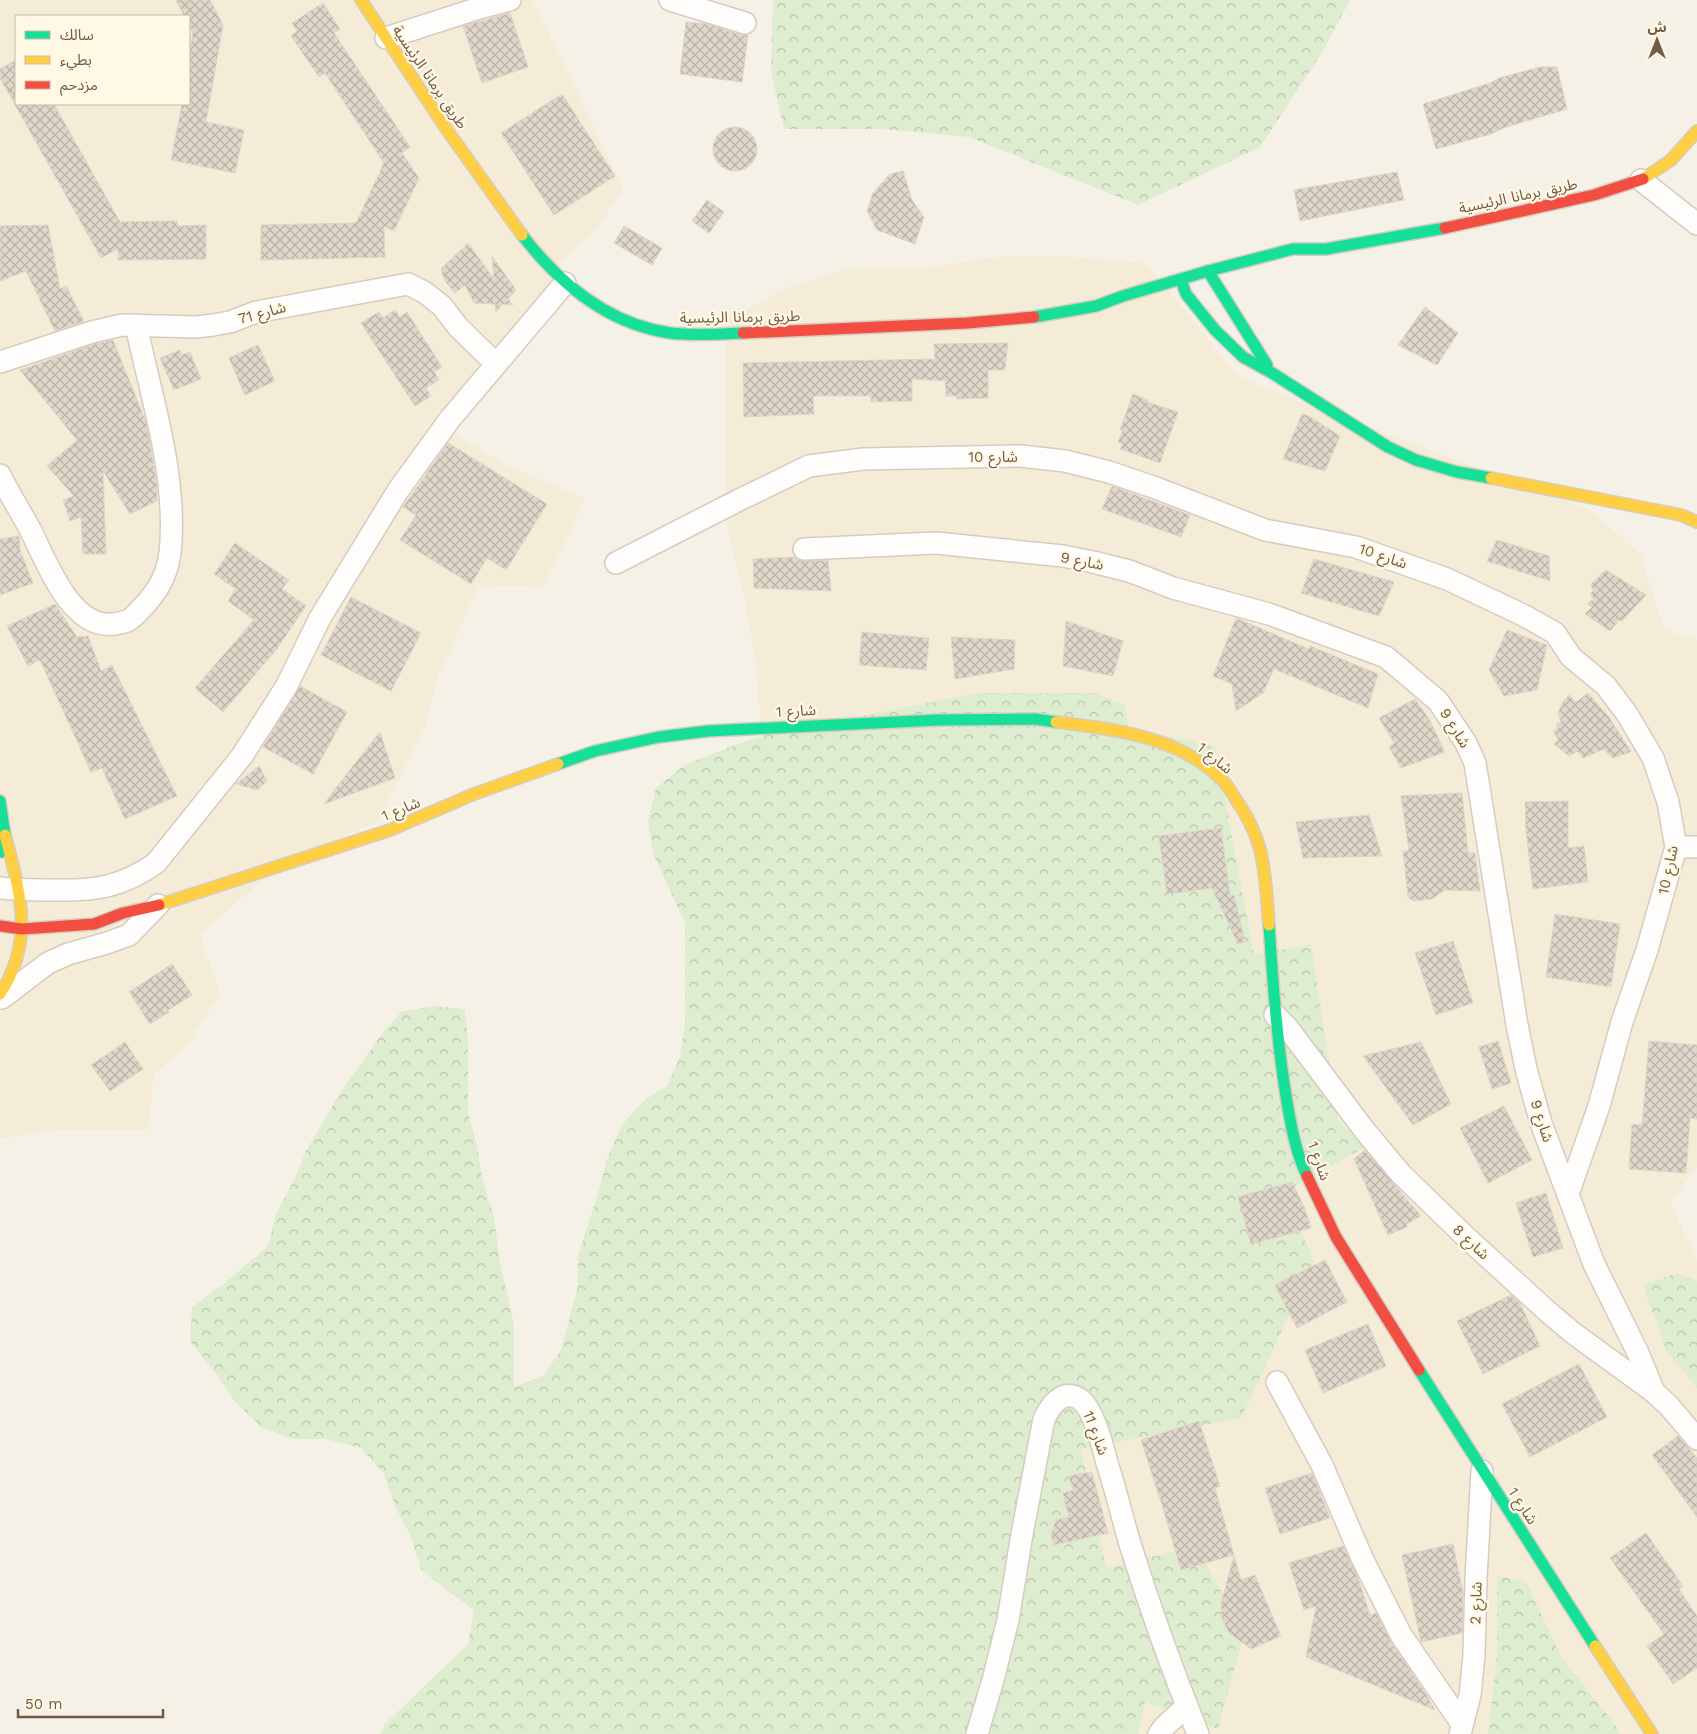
<svg xmlns="http://www.w3.org/2000/svg" width="1697" height="1734" viewBox="0 0 1697 1734" font-family="'Work Sans','Noto Sans Arabic',sans-serif">
<defs>
<pattern id="forest-crowns" width="20" height="18" patternUnits="userSpaceOnUse" patternTransform="scale(1.25)"><rect width="20" height="18" fill="#deedcf"/><path d="M2 6a3 3 0 1 1 6 0M12 15a3 3 0 1 1 6 0" fill="none" stroke="#b8c3aa"/></pattern>
<pattern id="building-cross-hatch" width="8" height="8" patternUnits="userSpaceOnUse" patternTransform="scale(1.25)"><rect width="8" height="8" fill="#e0d7cb"/><path d="M0 0l8 8M0 8l8-8" fill="none" stroke="#bab1a7"/></pattern>
</defs>
<rect width="100%" height="100%" fill="#f6f1e6"/>
<g fill="#f5ecd8" fill-rule="evenodd">
<path d="M0,0H533L623,188L597,228L560,263L537,308L470,383L456,434L502,463L585,498L545,585L479,587L436,681L424,729L378,821L277,867L200,935L220,994L185,1048L154,1073L148,1130H56L0,1139ZM16,16H189V104H16Z"/>
<path d="M997,257H1071L1146,263L1239,377L1319,409L1589,509L1641,555L1664,629L1697,640V1167L1670,1202L1697,1261V1734H1013L1008,1666L1210,971L761,727L755,658L744,595L726,521V320L790,286L853,268H922Z"/>
</g>
<g fill="url(#forest-crowns)">
<path d="M773,0H1350L1323,51L1260,147L1138,205L969,137L883,129H784L771,71Z"/>
<path d="M978,693H1095L1125,705L1128,729L1215,746L1254,955L1311,944L1338,1120L1365,1147L1284,1192L1314,1262L1241,1418L1081,1449L1106,1568L1197,1546L1244,1634L1218,1729L1145,1702L1138,1734H380L385,1724L468,1644L474,1610L445,1589L421,1569L410,1535L395,1506L384,1474L361,1448L326,1439H294L262,1428L233,1399L213,1370L190,1341L192,1307L221,1286L268,1246L276,1214L294,1180L306,1151L340,1093L381,1035L401,1012L433,1006L465,1009L468,1041V1113L477,1145L482,1177L494,1217L500,1263L514,1324V1387L543,1376L561,1350L578,1286V1255L598,1194L607,1159L622,1125L642,1102L668,1085L680,1056L685,1024V923L653,854L648,821L656,788L686,764L749,740L779,732Z"/>
<path d="M1677,1273L1697,1281V1388L1667,1352L1643,1286Z"/>
<path d="M1497,1576L1526,1581L1561,1657L1614,1723L1620,1734H1488L1497,1656Z"/>
</g>
<g fill="url(#building-cross-hatch)" stroke="#dfd5c8">
<path d="M176,0H210L223,25L206,122L244,130L235,173L171,160L182,104H189V54L193,33L189,25V16H184Z"/>
<path d="M323,3L340,29L334,33L410,147L402,153L419,178L394,231L384,226L385,257L261,260V225L356,223L384,163L325,73L319,77L291,36L297,31L292,23Z"/>
<path d="M510,13L528,67L482,83L463,26Z"/>
<path d="M686,22L707,24L741,35H748L742,82L680,74Z"/>
<path d="M16,60V104H54L120,222L177,221V226L206,225V259L118,260V249L101,258L0,78V69Z"/>
<path d="M1540,67H1557L1567,109L1503,128L1491,134L1436,149L1423,104L1490,83L1499,78Z"/>
<path d="M562,94L615,176L554,215L501,133Z"/>
<circle cx="735" cy="149" r="22"/>
<path d="M903,171L912,200L924,217L915,244L877,230L867,211L873,193L890,174Z"/>
<path d="M1397,172L1404,200L1300,221L1294,190Z"/>
<path d="M707,200L724,212L709,233L692,221Z"/>
<path d="M48,225L60,289L66,286L84,321L55,331L26,271L0,281V226Z"/>
<path d="M624,226L662,248L652,265L614,243Z"/>
<path d="M468,243L494,279L492,256L516,290L508,299L513,305L503,304L496,312L495,304L474,303L465,285L455,293L445,281L441,269Z"/>
<path d="M1425,307L1458,333L1437,365L1398,345Z"/>
<path d="M395,310L400,317L407,312L442,367L434,372L439,380L426,388L431,396L415,406L361,323L379,312L383,318Z"/>
<path d="M113,340L146,422L153,461L157,488V501L130,514L103,471L106,554H83L81,517L70,521L63,500L74,496L47,466L77,440L20,370L95,344Z"/>
<path d="M1008,343L1005,370H988V398L957,399V396H946L945,381L912,379V401L871,402V396H813L814,414L744,417L743,363L935,359L934,344Z"/>
<path d="M258,345L275,381L245,395L229,358Z"/>
<path d="M180,350L182,355L190,352L201,379L174,390L160,358Z"/>
<path d="M1133,394L1148,400L1147,402L1178,412L1160,463L1120,449L1123,444L1118,442L1123,430H1120Z"/>
<path d="M1302,414L1309,416L1340,436L1325,471L1283,459Z"/>
<path d="M448,443L547,504L506,570L487,558L471,584L400,540L416,515L403,507Z"/>
<path d="M1112,486L1190,515L1181,537L1102,509Z"/>
<path d="M19,536L20,550L33,583L0,595V539Z"/>
<path d="M1497,540L1549,556L1550,581L1487,561Z"/>
<path d="M235,543L289,580L282,589L306,606L276,650L223,712L195,688L254,620L228,601L236,589L214,574Z"/>
<path d="M795,557L799,560L804,561L828,560L831,591L754,588L753,559Z"/>
<path d="M1314,559L1394,582L1379,616L1301,593Z"/>
<path d="M1606,570L1646,595L1622,621L1619,620L1610,631L1585,614L1592,607L1587,604L1594,599L1590,594L1593,591L1591,584Z"/>
<path d="M351,597L421,633L391,691L321,655Z"/>
<path d="M55,604L77,637L88,636L101,671L112,665L177,796L125,819L102,768L91,772L40,660L28,666L7,626Z"/>
<path d="M1236,618L1309,649L1310,646L1378,674L1368,708L1274,669L1263,693L1236,711L1232,684L1213,676Z"/>
<path d="M1066,621L1123,641L1113,676L1063,666Z"/>
<path d="M1507,630L1547,645L1537,690L1504,696L1489,670Z"/>
<path d="M862,632L929,638L926,670L859,665Z"/>
<path d="M951,637L1015,640L1014,669L955,679Z"/>
<path d="M300,686L347,712L313,774L263,747Z"/>
<path d="M1588,693L1609,717L1631,752L1612,758L1604,749L1583,758L1577,751L1569,756L1554,744L1559,740L1553,732L1558,728L1556,724L1561,722L1558,713L1563,702L1569,695L1576,702Z"/>
<path d="M1415,699L1429,719L1445,752L1401,768L1389,747L1394,743L1379,718Z"/>
<path d="M380,732L395,778L324,804L342,780Z"/>
<path d="M259,766L267,781L257,790L236,784Z"/>
<path d="M1462,793L1468,853H1475L1480,891L1445,890L1432,899L1413,901L1408,897L1403,851H1409L1401,796Z"/>
<path d="M1568,801V848L1584,846L1588,882L1533,889L1526,831L1525,802Z"/>
<path d="M1369,815L1382,856L1303,858L1296,822Z"/>
<path d="M1221,828L1230,896L1234,895L1245,942L1238,944L1212,888L1167,894L1159,836Z"/>
<path d="M1555,914L1620,924L1611,987L1546,977Z"/>
<path d="M1453,941L1473,1003L1436,1015L1415,953Z"/>
<path d="M172,964L192,995L168,1010L169,1012L150,1024L129,992Z"/>
<path d="M1498,1041L1511,1083L1492,1089L1479,1047Z"/>
<path d="M1649,1041L1697,1045V1119L1690,1118L1686,1173L1629,1169L1632,1124L1642,1125Z"/>
<path d="M125,1042L143,1069L110,1091L91,1065Z"/>
<path d="M1421,1042L1451,1104L1413,1125L1363,1056Z"/>
<path d="M1504,1106L1532,1160L1488,1183L1460,1128Z"/>
<path d="M1365,1150L1421,1216L1406,1224L1407,1227L1388,1235L1354,1159Z"/>
<path d="M1292,1182L1305,1209L1311,1228L1251,1244L1238,1197Z"/>
<path d="M1546,1193L1563,1248L1533,1257L1516,1203Z"/>
<path d="M1325,1260L1347,1302L1297,1328L1275,1285Z"/>
<path d="M1511,1295L1520,1303L1540,1346L1483,1374L1457,1321Z"/>
<path d="M1368,1324L1386,1366L1323,1393L1305,1350Z"/>
<path d="M1579,1364L1607,1417L1530,1457L1502,1404Z"/>
<path d="M1199,1421L1220,1486L1215,1488L1241,1580L1255,1575L1281,1636L1251,1649L1229,1633L1222,1619L1221,1604L1234,1555L1181,1570L1162,1505L1141,1440Z"/>
<path d="M1678,1436L1697,1458V1517L1652,1455Z"/>
<path d="M1092,1472L1108,1533L1054,1545L1051,1535L1056,1520L1069,1517L1063,1493L1074,1490L1068,1476Z"/>
<path d="M1312,1473L1330,1518L1280,1534L1265,1488Z"/>
<path d="M1646,1533L1683,1586L1679,1589L1697,1616V1668L1673,1684L1647,1646L1664,1634L1610,1558Z"/>
<path d="M1453,1544L1463,1593L1462,1633L1421,1642L1402,1555Z"/>
<path d="M1343,1546L1358,1578L1370,1615L1376,1613L1391,1642L1426,1694L1435,1710L1306,1657L1316,1606L1304,1610L1289,1563Z"/>
</g>
<g fill="none" stroke-linecap="round" stroke-linejoin="round">
<defs>
<g id="street">
<path d="M670,0L745,23"/>
<path d="M386,38L479,8L510,0"/>
<path d="M1641,180L1697,224"/>
<path d="M0,362L92,332L122,325L196,327L213,325L230,322L256,312L408,284L424,292L442,306L458,327L496,364"/>
<path d="M0,475C9,494 21,512 31,531C46,561 71,630 114,624C127,622 130,621 139,611C160,590 170,571 171,541C175,468 151,396 136,325"/>
<path d="M804,549L936,543L1063,556L1093,562L1129,571L1173,588L1269,614L1386,657L1438,701L1466,743L1475,763L1517,1025L1526,1069L1541,1123L1594,1264L1638,1353L1654,1392"/>
<path d="M616,563L739,500L809,466L863,459L1021,456L1065,461L1109,472L1156,488L1265,530L1356,547L1447,579L1523,615L1555,633L1571,657L1606,686L1627,714L1653,758L1668,802L1676,847L1647,950L1622,1022L1599,1106L1568,1194"/>
<path d="M1676,847H1697"/>
<path d="M0,888C18,890 36,890 54,890C95,891 122,887 156,863L242,756L286,687L320,618L399,489L450,419L565,283"/>
<path d="M2,998L48,963L68,954L107,943L129,935L158,905"/>
<path d="M1275,1015L1287,1027L1365,1131L1401,1174L1467,1238L1547,1311L1573,1333L1654,1392L1669,1406L1697,1439"/>
<path d="M1277,1382L1322,1465L1362,1558L1401,1635L1462,1724"/>
<path d="M977,1734L993,1680L1008,1620L1022,1534L1044,1419C1050,1407 1061,1389 1078,1398C1093,1406 1103,1447 1107,1463C1116,1490 1122,1517 1130,1544C1150,1608 1173,1672 1198,1734"/>
<path d="M1159,1734L1165,1726L1187,1706"/>
<path d="M1460,1734L1470,1695L1474,1655L1476,1578L1482,1471"/>
</g>
<g id="fast">
<path d="M522,235C559,283 608,324 670,333C694,336 719,334 743,333"/>
<path d="M1208,271L1267,365"/>
<path d="M1181,280L1186,294L1215,330L1243,357L1272,373L1388,447L1416,460L1457,472L1491,478"/>
<path d="M1034,317L1096,306L1123,296L1208,271L1293,249H1326L1445,228"/>
<path d="M558,764L595,751L659,737L708,731L938,720L1035,719L1056,722"/>
<path d="M0,801L5,835L1,852"/>
<path d="M1269,925C1273,984 1277,1043 1287,1102C1291,1126 1296,1153 1307,1176"/>
<path d="M1419,1370L1595,1646"/>
</g>
<g id="slow">
<path d="M361,0L447,130L522,235"/>
<path d="M1643,179L1671,160L1697,131"/>
<path d="M1491,478L1681,515L1697,522"/>
<path d="M1056,722C1113,729 1176,736 1219,777C1226,783 1231,791 1235,798C1246,814 1255,831 1260,849C1266,874 1267,900 1269,925"/>
<path d="M159,905L390,830L474,794L558,764"/>
<path d="M0,994C35,941 20,892 5,835"/>
<path d="M1595,1646L1652,1734"/>
</g>
<g id="jam">
<path d="M1445,228L1594,195L1643,179"/>
<path d="M743,333L967,323L1034,317"/>
<path d="M0,926L22,929L94,924L123,913L159,905"/>
<path d="M1307,1176L1336,1237L1419,1370"/>
</g>
</defs>
<use href="#street" stroke="#d5ccc1" stroke-width="24"/>
<use href="#fast" stroke="#d6cdc2" stroke-width="14"/>
<use href="#slow" stroke="#d6cdc2" stroke-width="14"/>
<use href="#jam" stroke="#d6cdc2" stroke-width="14"/>
<use href="#street" stroke="#fefdfb" stroke-width="21"/>
<use href="#fast" stroke="#16e098" stroke-width="11"/>
<use href="#slow" stroke="#ffcf43" stroke-width="11"/>
<use href="#jam" stroke="#f24e42" stroke-width="11"/>
</g>
<g text-anchor="middle" dominant-baseline="central" stroke-width="4.5" stroke-linejoin="round" paint-order="stroke">
<g font-size="15" fill="#735b46" stroke="#fff8e5">
<text transform="translate(430 77) rotate(56)">طريق برمانا الرئيسية</text>
<text transform="translate(1518 196) rotate(-12)">طريق برمانا الرئيسية</text>
<text transform="translate(262 313) rotate(-15)">شارع 71</text>
<text transform="translate(740 317) rotate(-1)">طريق برمانا الرئيسية</text>
<text x="993" y="457">شارع 10</text>
<text transform="translate(1383 556) rotate(19)">شارع 10</text>
<text transform="translate(1082 561) rotate(11)">شارع 9</text>
<text transform="translate(796 711) rotate(-3)">شارع 1</text>
<text transform="translate(1455 728) rotate(58)">شارع 9</text>
<text transform="translate(1215 758) rotate(39)">شارع 1</text>
<text transform="translate(401 809) rotate(-22)">شارع 1</text>
<text transform="translate(1668 870) rotate(-78)">شارع 10</text>
<text transform="translate(1542 1121) rotate(72)">شارع 9</text>
<text transform="translate(1319 1161) rotate(70)">شارع 1</text>
<text transform="translate(1471 1242) rotate(43)">شارع 8</text>
<text transform="translate(1096 1433) rotate(69)">شارع 11</text>
<text transform="translate(1523 1506) rotate(57)">شارع 1</text>
<text transform="translate(1476 1603) rotate(-88)">شارع 2</text>
</g>
</g>
<rect x="15" y="15" width="175" height="90" fill="#fff8e5" stroke="#c7b9a5"/>
<rect x="25" y="31" width="25" height="8" fill="#16e098" stroke="#c7b9a5"/>
<text x="60" y="40" font-size="15" fill="#735b46">سالك</text>
<rect x="25" y="56" width="25" height="8" fill="#ffcf43" stroke="#c7b9a5"/>
<text x="60" y="65" font-size="15" fill="#735b46">بطيء</text>
<rect x="25" y="81" width="25" height="8" fill="#f24e42" stroke="#c7b9a5"/>
<text x="60" y="90" font-size="15" fill="#735b46">مزدحم</text>
<g transform="translate(1657 40)" stroke="#fff8e5" stroke-width="4" paint-order="stroke">
<path d="M0-4L9 19L0 12L-9 19Z" fill="#735b46"/>
<text y="-8" font-size="14" font-weight="bold" text-anchor="middle" fill="#735b46">ش</text>
</g>
<path d="M18 1709v8h145v-8" fill="none" stroke="#735b46" stroke-width="2.5"/>
<text x="25" y="1709" font-size="15" fill="#735b46" stroke="#fff8e5" stroke-width="4" paint-order="stroke">50 m</text>
</svg>
